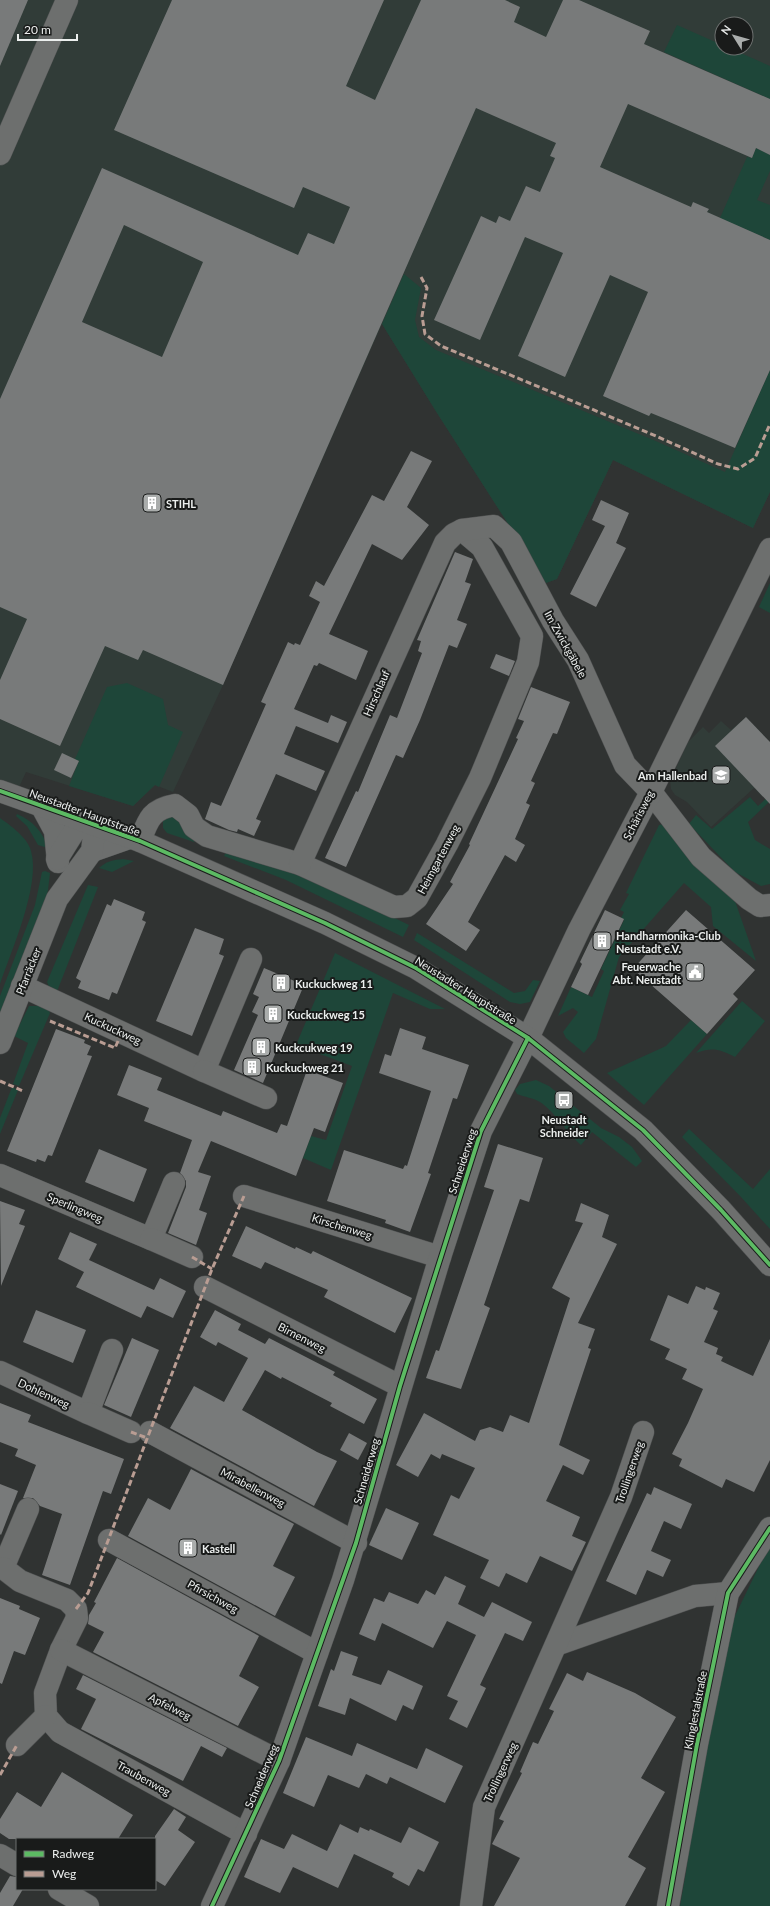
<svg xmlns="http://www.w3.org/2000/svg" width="770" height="1906" viewBox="0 0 770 1906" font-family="Lato,sans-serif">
<rect width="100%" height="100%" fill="#303332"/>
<g fill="#313c38" fill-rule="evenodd">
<path d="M0,0H770V492L753,528L613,460L557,579L546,583L437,413L382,324L223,685L173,792L155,785L133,806L26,772L15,796L0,791ZM722,24H746V48H722Z"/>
<path d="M746,717L770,742V789L762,796L754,788L711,827L687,802L675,795L671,789L670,781L688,742L703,727L709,733L721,721L731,730Z"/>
</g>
<g fill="#1e4639">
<path d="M677,25L722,45V48H729L770,66V99L664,52Z"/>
<path d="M756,148L770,155V171L757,200L770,205V240L720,218L747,157L752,158Z"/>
<path d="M404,274L421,288L415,320L419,337L436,350L658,442L725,472L770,370V492L753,528L613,460L557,579L546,583L437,413L382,324Z"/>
<path d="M770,583V613L759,607Z"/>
<path d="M127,683L163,699L168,725L183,732L159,787L155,785L133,806L69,786L79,761L75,759L107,687Z"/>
<path d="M770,795V801L748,822L755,840L770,849V884L761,886L735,872L689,824L696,815L712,829L750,797L758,806Z"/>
<path d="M17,814C33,821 43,832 48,848L38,845L27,826L16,816Z"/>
<path d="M176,814L196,839L194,842L167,833L163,828V818Z"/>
<path d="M0,818C10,825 28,838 31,851C41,885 11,951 0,984Z"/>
<path d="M668,823L735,901L756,961L713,926L711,907L684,883L619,957L596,1039L584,1053L566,1038L563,1032L578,1012L573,1008L558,1016L571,987L592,997L604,971L601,969L624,920L621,918L624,912L620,910L629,894L626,893L659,825Z"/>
<path d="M226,852L311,877L409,925L403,937L286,880L224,856Z"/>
<path d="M123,859L134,861L112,872L99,868C107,861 113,860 123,859Z"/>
<path d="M45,871L50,873L48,890L43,911L0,1022V996L35,905L42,872Z"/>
<path d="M88,885L98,887L56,994L51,991L47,982Z"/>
<path d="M417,933L514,993L525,991L533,980L540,981L530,1002L520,1004L510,1002L414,940Z"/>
<path d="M335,953L445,1009H430L393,993L331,1170L303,1158L311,1136L326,1140L352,1066L296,1045Z"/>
<path d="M742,1001L765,1021L735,1057C719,1049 713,1047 696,1053Z"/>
<path d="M29,1006H39L48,1009L50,1013L19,1086L13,1084L28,1043L14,1036Z"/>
<path d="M691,1020L707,1034L644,1105L607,1073L666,1046Z"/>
<path d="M536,1080L549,1086L601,1128L619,1137L632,1147L642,1161L636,1167L592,1132L581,1145C568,1134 553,1110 540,1102C534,1098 524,1097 517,1094L515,1090L520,1084Z"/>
<path d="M12,1087L18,1090L0,1134V1118Z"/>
<path d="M689,1129L753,1189L770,1169V1229L741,1197L682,1137Z"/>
<path d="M770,1544V1906H680L686,1872L697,1783L729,1628Z"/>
</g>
<g fill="#787a7a" fill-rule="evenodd">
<path d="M0,0H28L0,66Z"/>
<path d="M172,0H384L346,86L375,100L421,0H505L520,7L514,22L546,37L563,0H579L650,31L644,44L770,99V155L756,148L752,158L628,104L600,167L691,207L693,202L709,209L707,212L770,240V370L735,448L678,424L651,413L649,416L603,396L648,292L610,275L565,377L518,356L563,253L525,237L480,340L434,320L481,216L496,223L499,216L510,221L526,186L540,192L555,158L550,156L556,143L476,108L223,685L143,650L138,660L105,646L60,746L0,719V680L27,619L0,607V399L102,168L298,255L308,233L334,244L350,207L303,187L294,208L114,130ZM124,225L203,262L162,357L82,322Z"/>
<path d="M411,451L432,461L407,507L429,525L402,560L372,544L329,634L368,651L356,680L319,663L317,666L314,665L294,709L328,723L331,715L347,722L338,743L296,726L284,754L325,771L316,791L276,774L256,819L261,821L254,836L238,829L237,832L229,830L205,819L211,802L221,806L266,704L261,702L288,642L294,645L295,643L300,645L320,602L309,596L316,581L324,586L372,495L384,501Z"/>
<path d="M601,500L629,513L616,543L626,548L596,607L570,594L605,526L592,520Z"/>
<path d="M455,552L473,559L465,582L471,584L457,620L467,624L457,648L449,645L420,720L403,758L396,755L346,867L325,858L356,791L358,792L390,715L397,718L422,653L418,651L421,641L417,640Z"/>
<path d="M496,654L515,661L509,676L490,668Z"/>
<path d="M531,687L570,702L557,734L553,733L531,781L535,783L526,803L530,805L515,839L525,845L516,862L505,855L468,922L480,930L466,951L426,924L453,884L450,882L470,845L469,844L518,739L516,738L524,721L518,719Z"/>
<path d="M746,717L770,742V804L715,746Z"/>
<path d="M62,753L79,761L71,778L54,770Z"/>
<path d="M114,899L145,912L142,920L146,922L117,994L112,992L109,1000L78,988L81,981L76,978L107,904L111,906Z"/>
<path d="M605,910L624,919L588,995L571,987L582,964L580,962Z"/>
<path d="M686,910L755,970L733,994L738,999L707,1034L633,969Z"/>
<path d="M195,928L224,939L219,954L224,956L192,1036L156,1021Z"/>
<path d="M264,968L304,985L263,1083L234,1070L258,1015L252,1012L259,997L253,994Z"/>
<path d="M400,1028L426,1037L422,1049L469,1065L457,1099L453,1098L428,1173L431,1174L410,1232L385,1223L386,1220L327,1201L344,1150L403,1169L405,1165L407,1166L431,1091L379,1073L385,1054L391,1056Z"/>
<path d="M56,1029L85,1040L84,1043L91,1046L87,1055L92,1056L52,1156L48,1155L45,1162L37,1159L36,1162L7,1151Z"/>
<path d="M129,1065L162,1078L157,1090L221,1116L223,1111L277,1133L281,1124L287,1126L307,1070L343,1083L325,1132L314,1128L296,1176L211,1141L198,1172L211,1176L199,1210L207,1213L196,1245L168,1233L186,1187V1181L180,1173L192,1140L144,1121L149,1108L117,1095Z"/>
<path d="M498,1144L543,1158L529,1202L520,1199L484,1305L490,1308L461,1389L426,1378L436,1350L439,1351L494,1190L484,1187Z"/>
<path d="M99,1149L147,1169L134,1202L85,1182Z"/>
<path d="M0,1201L25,1210L19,1224L25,1226L1,1286Z"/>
<path d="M581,1203L609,1215L602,1237L617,1244L578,1323L595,1329L588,1348L591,1349L559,1445L590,1460L583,1475L563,1465L546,1501L580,1517L572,1536L586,1542L572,1571L540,1556L527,1583L506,1573L499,1587L480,1578L489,1560L433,1535L451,1495L459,1499L475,1468L442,1454L440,1459L431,1454L418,1477L396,1465L424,1413L475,1441L480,1430L490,1427L503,1432L510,1415L529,1423L570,1298L552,1288L583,1223L575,1221Z"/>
<path d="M246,1226L295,1249L296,1247L311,1254L313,1251L412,1298L395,1333L324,1297L328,1290L265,1262L261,1269L232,1256Z"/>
<path d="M70,1232L97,1244L89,1260L154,1290L160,1278L186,1291L173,1318L147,1306L141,1318L76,1287L84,1272L58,1259Z"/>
<path d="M696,1286L705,1290L706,1287L720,1293L713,1309L718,1311L704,1342L718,1348L716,1354L723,1357L721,1361L753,1376L770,1339V1460L754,1492L726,1479L722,1488L679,1466L682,1459L672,1454L688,1423L703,1389L682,1379L687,1369L665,1359L670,1349L650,1340L668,1295L688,1304Z"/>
<path d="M36,1310L86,1330L73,1363L23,1342Z"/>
<path d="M215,1310L241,1324L238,1330L265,1344L269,1338L335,1372L333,1375L377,1399L364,1424L330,1406L332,1403L282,1377L281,1379L265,1370L242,1410L317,1452L337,1461L314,1506L170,1428L194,1386L224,1402L248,1358L218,1342L216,1346L200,1337Z"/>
<path d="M132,1338L159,1350L131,1417L104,1405Z"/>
<path d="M0,1403L31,1415L28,1422L124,1459L111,1494L103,1491L70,1585L42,1575L62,1514L40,1506L33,1498H23L36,1465L15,1456L18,1449L0,1442Z"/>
<path d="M349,1433L367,1443L358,1460L340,1450Z"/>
<path d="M191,1469L294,1524L273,1566L295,1577L275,1616L128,1536L148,1498L170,1510Z"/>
<path d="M0,1484L18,1491L1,1535L0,1534Z"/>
<path d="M654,1487L692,1504L681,1529L664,1521L651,1551L671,1560L663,1577L647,1570L636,1595L606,1581L647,1493L651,1495Z"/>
<path d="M386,1508L419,1523L402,1560L369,1545Z"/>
<path d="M117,1558L259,1636L239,1676L259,1687L238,1726L93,1652L104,1632L88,1624L89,1615L96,1603L94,1602Z"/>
<path d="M445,1576L466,1586L458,1604L484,1617L492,1602L532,1622L523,1641L505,1633L480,1685L486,1688L467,1728L449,1719L458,1701L447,1696L476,1635L447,1621L433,1648L382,1623L375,1641L359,1634L374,1598L384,1602L389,1592L418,1604L426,1590L435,1595Z"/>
<path d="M0,1598L20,1606L19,1609L40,1618L25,1655L14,1651L2,1684L0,1683Z"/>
<path d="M341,1651L358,1657L352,1675L381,1685L388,1670L423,1686L413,1710L403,1705L396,1721L350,1698L345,1715L318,1706L331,1669L334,1671Z"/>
<path d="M587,1672L635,1693L676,1717L641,1778L665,1792L628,1857L646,1868L625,1906H494L520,1858L492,1844L504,1821L499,1819L522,1773L520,1772L533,1742L538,1744L554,1711L549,1709L567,1673L583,1681Z"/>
<path d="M83,1675L227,1748L222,1757L201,1746L183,1781L81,1729L96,1699L76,1689Z"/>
<path d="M306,1737L352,1756L357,1743L417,1769L426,1748L463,1766L445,1803L390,1777L387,1784L366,1774L359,1788L328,1775L314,1807L283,1793Z"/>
<path d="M62,1772L133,1815L118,1839H9L0,1833V1819L17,1792L41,1807Z"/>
<path d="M174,1809L186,1817L178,1830L195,1842L165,1886L155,1880V1836Z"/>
<path d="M340,1824L358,1833L360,1827L369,1831L370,1829L401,1843L409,1827L439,1842L424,1872L418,1869L409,1886L392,1877L394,1873L354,1854L338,1888L293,1867L280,1893L244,1877L261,1839L284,1849L292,1834L327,1851Z"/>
<path d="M10,1876L17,1877V1889H23L13,1906H0V1893Z"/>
</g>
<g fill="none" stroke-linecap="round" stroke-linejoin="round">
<defs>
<g id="minor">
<path d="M0,154L67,0"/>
<path d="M41,805L55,831L58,862"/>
<path d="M140,841C148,820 151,809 175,805L188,815L194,827L207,836L300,864L394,907L407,906L417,898L447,844L480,778L528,662L532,636L482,547L462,530"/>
<path d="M92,851L129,838"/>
<path d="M300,864L445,543L454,534L462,530L494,526L511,542L553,621L578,660L625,765L651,792L701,857L749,899L760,906L770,905"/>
<path d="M22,986L204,1071L251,959"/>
<path d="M0,1043L57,899L92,851L94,835L86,822L75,830L57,859"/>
<path d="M204,1071L266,1098"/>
<path d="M0,1175L151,1239L174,1183"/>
<path d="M244,1196L440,1257"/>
<path d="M151,1239L192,1257"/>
<path d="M205,1287L400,1386"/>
<path d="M0,1372L88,1413L112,1350"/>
<path d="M88,1413L131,1432"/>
<path d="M150,1432L356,1543"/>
<path d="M109,1540L317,1653"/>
<path d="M0,1566L3,1568L28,1509"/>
<path d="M3,1568L20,1581L67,1600L76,1609L77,1618L61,1650L45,1693L46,1716L60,1732L246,1834"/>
<path d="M556,1645L695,1596L728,1593"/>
<path d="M61,1650L279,1761"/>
<path d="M17,1745L46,1716"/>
<path d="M0,1855L17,1865"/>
<path d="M59,1889L88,1906"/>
<path d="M212,1906L279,1761L343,1580L440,1257L481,1131L528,1038L579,930L651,792L770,549"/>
<path d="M471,1906L484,1807L621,1497L643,1432"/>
<path d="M668,1906L697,1744L728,1593L770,1528"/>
</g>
<path id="tertiary" d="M0,791L140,841L325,923L416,968L528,1038L643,1130L721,1210L770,1265"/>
</defs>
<use href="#minor" stroke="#4f5151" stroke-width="23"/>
<use href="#tertiary" stroke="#4f5151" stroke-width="23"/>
<use href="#minor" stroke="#6d6f6e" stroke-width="22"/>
<use href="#tertiary" stroke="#6d6f6e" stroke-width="22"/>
<g stroke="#b99d93" stroke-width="3" stroke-dasharray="6 3" stroke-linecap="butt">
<path d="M421,277L427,288L422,316L425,334L441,346L656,436L718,464L738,469L755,458L770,424"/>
<path d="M50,1021L115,1048L122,1032"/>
<path d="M0,1081L23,1091"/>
<path d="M192,1257L212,1269"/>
<path d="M131,1432L147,1438"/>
<path d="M76,1609L88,1593L212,1269L244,1196"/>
<path d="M0,1775L17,1745"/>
</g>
<defs>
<g id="cycleway">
<path d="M0,791L140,841L325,923L416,968L528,1038L643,1130L721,1210L770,1265"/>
<path d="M212,1906L279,1761L356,1543L400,1386L481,1131L528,1038"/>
<path d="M668,1906L697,1744L728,1593L770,1528"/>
</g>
</defs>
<use href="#cycleway" stroke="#191b1a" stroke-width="6"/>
<use href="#cycleway" stroke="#5cba63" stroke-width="4"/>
</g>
<defs>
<symbol id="building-square" viewBox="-11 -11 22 22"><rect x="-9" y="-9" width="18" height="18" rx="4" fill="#aaadac" stroke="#191b1a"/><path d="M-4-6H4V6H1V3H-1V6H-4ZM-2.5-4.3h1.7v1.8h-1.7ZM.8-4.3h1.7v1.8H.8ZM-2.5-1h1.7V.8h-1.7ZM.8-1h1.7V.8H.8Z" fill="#fff"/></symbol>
<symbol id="school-square" viewBox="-11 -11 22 22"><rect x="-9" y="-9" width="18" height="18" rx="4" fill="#aaadac" stroke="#191b1a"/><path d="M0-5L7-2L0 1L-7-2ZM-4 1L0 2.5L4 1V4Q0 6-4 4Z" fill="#fff"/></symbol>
<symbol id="civic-square" viewBox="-11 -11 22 22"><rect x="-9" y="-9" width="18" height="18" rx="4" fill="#aaadac" stroke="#191b1a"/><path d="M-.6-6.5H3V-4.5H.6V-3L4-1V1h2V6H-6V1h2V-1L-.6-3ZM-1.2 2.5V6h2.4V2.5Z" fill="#fff"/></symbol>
<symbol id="bus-square" viewBox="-11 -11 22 22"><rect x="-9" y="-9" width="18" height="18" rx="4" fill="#aaadac" stroke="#191b1a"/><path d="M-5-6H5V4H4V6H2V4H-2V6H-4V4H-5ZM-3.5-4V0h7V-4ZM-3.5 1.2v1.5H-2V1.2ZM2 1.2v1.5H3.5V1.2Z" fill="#fff"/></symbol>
</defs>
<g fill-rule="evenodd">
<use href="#building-square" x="141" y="492" width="22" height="22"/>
<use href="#school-square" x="710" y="764" width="22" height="22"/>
<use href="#building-square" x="591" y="930" width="22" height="22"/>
<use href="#civic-square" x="684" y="961" width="22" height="22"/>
<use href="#building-square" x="270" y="972" width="22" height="22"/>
<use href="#building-square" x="262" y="1003" width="22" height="22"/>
<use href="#building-square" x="250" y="1036" width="22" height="22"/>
<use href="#building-square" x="241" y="1056" width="22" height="22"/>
<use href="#bus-square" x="553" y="1089" width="22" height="22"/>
<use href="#building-square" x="177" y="1537" width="22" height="22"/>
</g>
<g text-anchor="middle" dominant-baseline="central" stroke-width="4" stroke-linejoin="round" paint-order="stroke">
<g font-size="11" font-weight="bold" fill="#ecefee" stroke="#191b1a" text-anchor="start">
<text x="166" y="503">STIHL</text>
<text x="707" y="775" text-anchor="end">Am Hallenbad</text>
<text x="616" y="935">Handharmonika-Club<tspan x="616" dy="13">Neustadt e.V.</tspan></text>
<text x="681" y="966" text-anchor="end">Feuerwache<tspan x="681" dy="13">Abt. Neustadt</tspan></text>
<text x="295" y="983">Kuckuckweg 11</text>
<text x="287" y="1014">Kuckuckweg 15</text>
<text x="275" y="1047">Kuckcukweg 19</text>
<text x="266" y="1067">Kuckuckweg 21</text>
<text x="564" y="1119" text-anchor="middle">Neustadt<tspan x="564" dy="13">Schneider</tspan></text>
<text x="202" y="1548">Kastell</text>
</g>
<g font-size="11" fill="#ecefee" stroke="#191b1a">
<text transform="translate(566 644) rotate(61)">Im Zwickgäbele</text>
<text transform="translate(376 693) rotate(-66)">Hirschlauf</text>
<text transform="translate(85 812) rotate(20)">Neustadter Hauptstraße</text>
<text transform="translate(638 815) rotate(-63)">Schärisweg</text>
<text transform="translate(438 859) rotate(-62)">Heimgartenweg</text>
<text transform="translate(28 971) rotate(-68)">Pfarräcker</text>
<text transform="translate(466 990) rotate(32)">Neustadter Hauptstraße</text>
<text transform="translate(113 1028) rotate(25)">Kuckuckweg</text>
<text transform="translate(462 1161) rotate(-72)">Schneiderweg</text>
<text transform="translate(75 1207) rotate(23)">Sperlingweg</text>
<text transform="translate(342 1226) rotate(17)">Kirschenweg</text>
<text transform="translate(302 1337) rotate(27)">Birnenweg</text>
<text transform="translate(44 1393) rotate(25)">Dohlenweg</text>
<text transform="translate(366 1471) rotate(-74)">Schneiderweg</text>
<text transform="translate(629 1472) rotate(-71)">Trollingerweg</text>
<text transform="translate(253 1487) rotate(28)">Mirabellenweg</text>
<text transform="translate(213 1596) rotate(29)">Pfirsichweg</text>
<text transform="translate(170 1706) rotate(27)">Apfelweg</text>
<text transform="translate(695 1710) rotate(-79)">Klinglestalstraße</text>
<text transform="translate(500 1772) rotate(-65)">Trollingerweg</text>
<text transform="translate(261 1776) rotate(-67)">Schneiderweg</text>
<text transform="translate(144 1778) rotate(29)">Traubenweg</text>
</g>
</g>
<rect x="16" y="1838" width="140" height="52" fill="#191b1a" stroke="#6d706f"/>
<rect x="24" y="1851" width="20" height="6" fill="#5cba63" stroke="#6d706f"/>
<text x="52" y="1858" font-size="12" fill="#ecefee">Radweg</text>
<rect x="24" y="1871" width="20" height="6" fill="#b99d93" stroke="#6d706f"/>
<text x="52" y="1878" font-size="12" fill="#ecefee">Weg</text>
<g transform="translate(734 36) rotate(307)"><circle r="19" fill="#191b1a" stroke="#6d706f"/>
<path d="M0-3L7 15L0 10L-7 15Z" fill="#aaadac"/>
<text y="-6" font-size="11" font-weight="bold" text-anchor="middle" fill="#ecefee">N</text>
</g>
<path d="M18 34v6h59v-6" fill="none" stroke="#ecefee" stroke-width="2"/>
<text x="24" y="34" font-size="12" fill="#ecefee" stroke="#191b1a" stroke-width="3" paint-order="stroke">20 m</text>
</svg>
